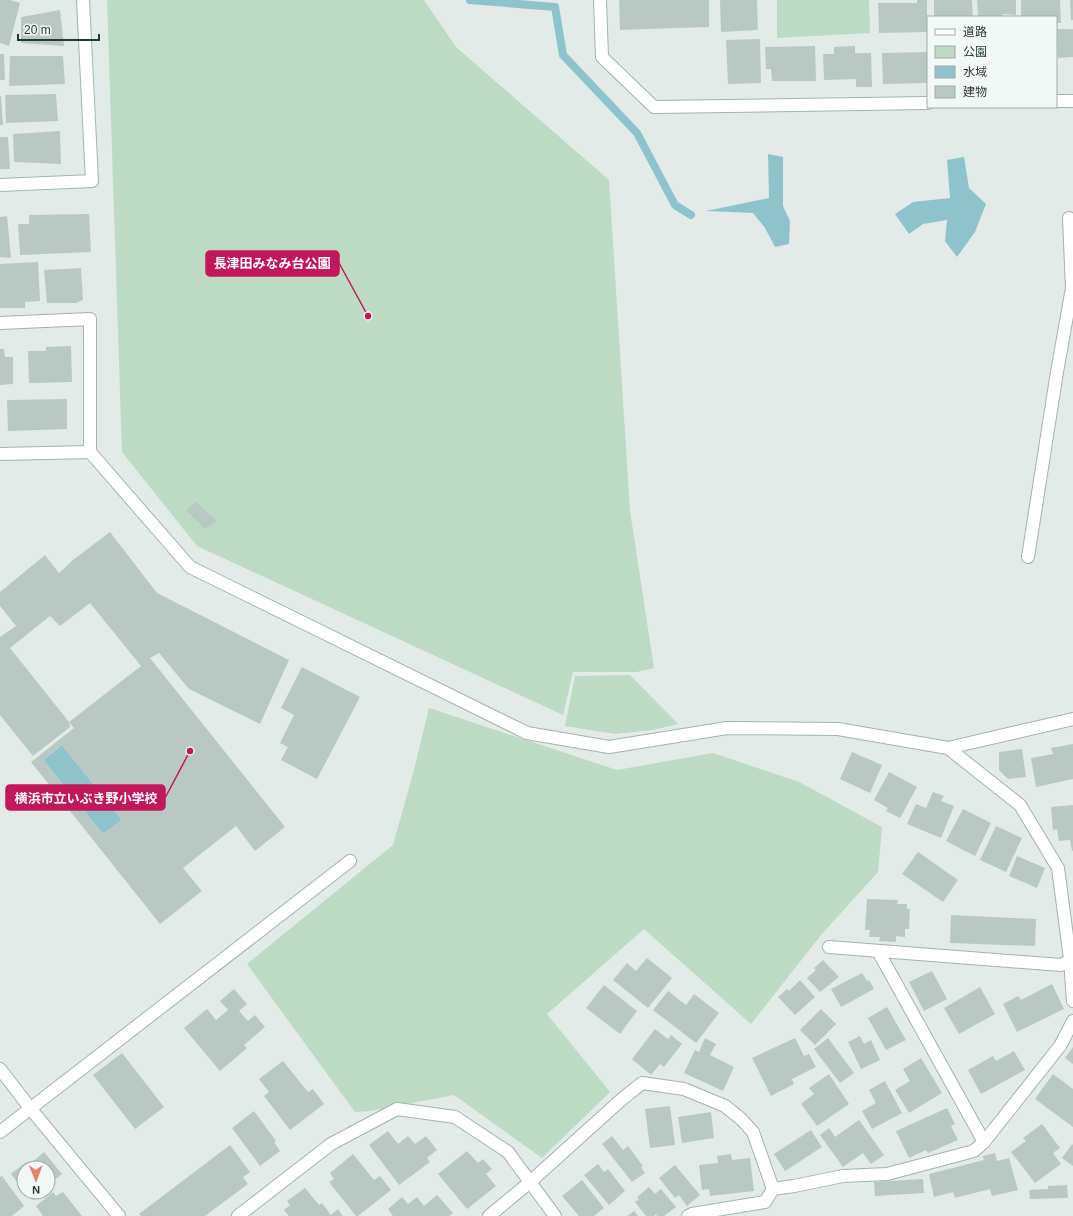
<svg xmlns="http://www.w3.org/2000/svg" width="1073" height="1216" viewBox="0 0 1073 1216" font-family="Helvetica,'Noto Sans JP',sans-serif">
<rect width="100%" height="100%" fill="#e2ebe7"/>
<g fill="#bddac4">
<path d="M107,0H424L456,47L609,180L630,511L654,668L637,672H573L563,715L197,546L122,452Z"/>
<path d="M777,0H869L870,33L777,38Z"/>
<path d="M630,675L678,724L653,730L615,734L565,726L575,676Z"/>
<path d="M429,708L617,770L713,753L799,782L882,827L878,872L821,935L751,1024L644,929L547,1014L610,1092L542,1158L454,1095L370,1111L355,1112L247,964L393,845L414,770Z"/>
</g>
<g fill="#8ec3cc">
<path d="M768,154L783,157V206L790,221L789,244L775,247L765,228L753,213L706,211L769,198Z"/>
<path d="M964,157L969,188L986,204L975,232L957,257L945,241L947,220L923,224L909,234L895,214L913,202L950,198L947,160Z"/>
<path d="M62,745L122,820L103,834L43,760Z"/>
</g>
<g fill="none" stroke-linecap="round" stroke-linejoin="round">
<path stroke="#8ec3cc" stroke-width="8" d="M470,0L555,7L563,55L637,133L675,205L691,215"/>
</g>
<g fill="#bac8c3" fill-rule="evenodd">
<path d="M0,0H10L20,3L9,46L0,43Z"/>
<path d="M619,0H709V27L620,30Z"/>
<path d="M720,0H757L758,30L721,32Z"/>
<path d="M917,0H927V32L879,33L878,3H917Z"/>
<path d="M934,0H972L973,17H934Z"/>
<path d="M977,0H1016V15L1003,14V17H978Z"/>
<path d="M1021,0H1060L1061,23H1056V17H1021Z"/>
<path d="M1070,0H1073V20H1071Z"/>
<path d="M60,10L64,46L21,43V17Z"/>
<path d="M1057,29H1073V57L1058,58Z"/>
<path d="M760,39L761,83L728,84L726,40Z"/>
<path d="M815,46L816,81H772L771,69H766L765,47Z"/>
<path d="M855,46V53H871L872,87H856V79L824,80L823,54H834V47Z"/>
<path d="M928,52V83L883,84L882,53Z"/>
<path d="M0,54H4L5,80H0Z"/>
<path d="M10,56H63L65,84L9,86Z"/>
<path d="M56,94L58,121L6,123L5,95Z"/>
<path d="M0,96H1L3,125H0Z"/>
<path d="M60,131L61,164L14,162L13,134Z"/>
<path d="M0,137H8L10,169H0Z"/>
<path d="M89,214L91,252L20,255L18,224H29V215Z"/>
<path d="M7,216L11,258L0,257V217Z"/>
<path d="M38,262L40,301L25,302V308H0V264Z"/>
<path d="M81,268L83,300L76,303H47L44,270Z"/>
<path d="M71,346L72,382L29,383L28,351H46V347Z"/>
<path d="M0,349H4L5,357H13V384L0,385Z"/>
<path d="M67,399V429L8,431L7,400Z"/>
<path d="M196,502L217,521L205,529L186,510Z"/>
<path d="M110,532L157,593L289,660L260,724L189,689L159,653L150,658L285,827L255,851L236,826L183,868L202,891L160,924L31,762L74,728L69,722L70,727L33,756L0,715V637L16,626L0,606V592L45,555L59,573L73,560ZM90,603L141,666L69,722L10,648L50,616L60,626ZM62,745L122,820L103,834L43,760Z"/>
<path d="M302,667L360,697L317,779L281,760L288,747L280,743L294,715L281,708Z"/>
<path d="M1073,744V779L1036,787L1031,758L1053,754L1051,748Z"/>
<path d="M1022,749L1026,777L1008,779L999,770V752Z"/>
<path d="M852,752L882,765L870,793L840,779Z"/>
<path d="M889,772L917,787L900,818L886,811L888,808L874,800Z"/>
<path d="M933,792L944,796L941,801L954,806L941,838L907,824L916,804L926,808Z"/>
<path d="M1073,805V851H1072L1070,840L1059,841L1057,829L1053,830L1051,807Z"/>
<path d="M963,809L991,823L975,856L946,841Z"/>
<path d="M996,826L1022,838L1006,872L980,860Z"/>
<path d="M918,852L958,880L943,902L902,874Z"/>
<path d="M1017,856L1045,868L1037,888L1009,876Z"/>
<path d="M867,899L898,900L897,904H907V909H910L909,929H905V937L896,936V942L879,941L880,937H869L870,930H865Z"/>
<path d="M951,915L1036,919L1035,946L950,943Z"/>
<path d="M647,958L672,978L648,1008L613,980L627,963L636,971Z"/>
<path d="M823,960L839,977L820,992L807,978L816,970L814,968Z"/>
<path d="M932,971L947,999L924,1011L909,982Z"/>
<path d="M862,973L867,981L869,980L874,989L841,1007L831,989Z"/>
<path d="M800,980L815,997L795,1015L778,997L787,989L789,991Z"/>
<path d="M1052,984L1064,1009L1017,1032L1003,1004L1018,996L1021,1000Z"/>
<path d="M604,985L637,1011L620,1034L586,1008Z"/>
<path d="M980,987L995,1014L959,1034L944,1008Z"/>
<path d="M234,989L247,1004L239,1011L248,1021L255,1015L265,1027L244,1045L247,1048L220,1071L184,1028L207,1009L216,1020L228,1010L220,1001Z"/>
<path d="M668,991L686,1005L694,994L719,1013L696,1043L653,1010Z"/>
<path d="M887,1007L906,1040L886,1050L868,1018Z"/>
<path d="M821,1009L836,1024L815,1045L800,1030Z"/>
<path d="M655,1029L668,1039L671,1035L682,1044L664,1067L660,1064L651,1075L632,1059Z"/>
<path d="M860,1036L864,1044L871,1040L880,1060L861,1069L848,1042Z"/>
<path d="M705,1038L716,1044L710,1055L734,1067L723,1091L684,1073L695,1050L699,1052Z"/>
<path d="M795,1038L804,1056L809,1054L816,1067L792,1079L794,1084L771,1096L752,1058Z"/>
<path d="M828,1038L854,1073L840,1083L814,1049Z"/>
<path d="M1073,1047V1064L1065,1058Z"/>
<path d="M1014,1051L1025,1070L981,1094L968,1070L993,1056L996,1061Z"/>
<path d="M122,1053L164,1107L135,1129L93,1075Z"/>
<path d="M921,1058L942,1093L909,1113L895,1090L910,1081L903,1069Z"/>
<path d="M283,1061L308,1092L313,1089L324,1104L290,1130L264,1096L269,1092L259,1079Z"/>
<path d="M829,1074L849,1104L817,1126L801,1104L814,1094L809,1088Z"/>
<path d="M1053,1074L1073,1089V1127L1035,1099Z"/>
<path d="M885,1081L902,1113L872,1129L862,1111L876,1103L869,1090Z"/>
<path d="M670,1106L675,1145L650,1148L645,1109Z"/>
<path d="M947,1108L955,1124L951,1126L958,1140L928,1153L926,1150L909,1158L896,1131Z"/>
<path d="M254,1111L276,1141L274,1142L280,1151L260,1166L232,1128Z"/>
<path d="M711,1112L714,1138L682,1143L678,1117Z"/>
<path d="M859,1120L884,1155L871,1164L863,1153L843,1167L820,1135L829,1128L835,1137Z"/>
<path d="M1042,1124L1060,1148L1053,1153L1061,1164L1035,1183L1011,1152L1026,1141L1023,1138Z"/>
<path d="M811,1130L822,1147L785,1171L774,1154Z"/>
<path d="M388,1131L398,1144L408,1136L415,1144L426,1136L437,1150L427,1158L430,1162L399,1185L369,1145Z"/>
<path d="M612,1136L623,1150L628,1146L643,1166L641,1167L645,1173L632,1182L602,1144Z"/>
<path d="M1072,1144L1073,1145V1166L1062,1158Z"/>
<path d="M230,1145L250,1172L243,1177L248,1184L205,1216H141L139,1214Z"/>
<path d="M467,1151L478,1163L483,1159L492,1169L486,1174L496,1186L467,1209L438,1174Z"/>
<path d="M44,1152L62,1174L48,1185V1168H24V1191L11,1174L26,1162L29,1165Z"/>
<path d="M995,1153L997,1161L1009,1158L1018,1190L992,1196L990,1189L955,1198L953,1192L934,1197L929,1174L984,1160L983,1156Z"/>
<path d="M353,1154L374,1180L380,1176L391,1190L358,1216H356L329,1182L334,1179L330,1173Z"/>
<path d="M731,1154L732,1160L750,1158L754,1191L710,1196L709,1189L702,1190L699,1165L718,1163L717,1156Z"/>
<path d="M598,1164L604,1172L608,1169L625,1191L609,1205L584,1175Z"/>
<path d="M675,1165L700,1195L687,1206L679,1195L675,1198L659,1178Z"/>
<path d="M2,1176L24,1206L12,1216H0V1177Z"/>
<path d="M923,1179L924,1193L875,1196L874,1182Z"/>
<path d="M582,1180L604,1208L594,1216H579L562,1196Z"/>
<path d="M1067,1185L1068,1198L1030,1199L1029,1190L1048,1189V1186Z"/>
<path d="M649,1187L655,1194L661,1189L676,1207L664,1216H657L656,1214L654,1216H646L635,1202L639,1199L637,1197Z"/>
<path d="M305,1188L319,1205L322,1203L331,1215L338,1209L343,1216H289L284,1210L290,1205L287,1201Z"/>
<path d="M25,1192H39L30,1198Z"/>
<path d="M53,1192L56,1196L63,1192L82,1216H43L36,1206Z"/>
<path d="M437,1195L453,1213L449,1216H393L388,1209L402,1197L408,1204L417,1197L424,1206Z"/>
<path d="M634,1211L638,1216H627Z"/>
</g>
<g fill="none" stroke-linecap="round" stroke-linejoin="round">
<defs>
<path id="lane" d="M1028,557L1057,372L1072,288L1069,218"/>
<g id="street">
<path d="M600,0L602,57L654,107L928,103"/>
<path d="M1056,101H1073"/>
<path d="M0,323L90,319V452"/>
<path d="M0,454L90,452L190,567L527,733L609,747L727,728L838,729L948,748L1020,805L1058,868L1070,959L1073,1001"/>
<path d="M948,748L1073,719"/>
<path d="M829,947L1061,965L1073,959"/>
<path d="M878,951L984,1142"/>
<path d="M0,1069L30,1108L119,1216"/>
<path d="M0,1132L350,861"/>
<path d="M238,1216L331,1144L397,1109L455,1117L508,1152L555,1216"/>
<path d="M489,1216L530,1182L621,1100L642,1083L684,1089L725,1106L741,1119L753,1132L773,1189"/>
<path d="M688,1216L692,1214L765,1202L773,1189L794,1186L843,1176L887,1174L974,1151L984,1142L1060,1046L1073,1021"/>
</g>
<path id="secondary" d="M0,185L92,181L83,0"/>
</defs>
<use href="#lane" stroke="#a5b2ae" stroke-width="14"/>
<use href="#street" stroke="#a5b2ae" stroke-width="14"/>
<use href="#secondary" stroke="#a1b6ae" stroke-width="14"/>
<use href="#lane" stroke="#fff" stroke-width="12"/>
<use href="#street" stroke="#fff" stroke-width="12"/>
<use href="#secondary" stroke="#fff" stroke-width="12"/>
</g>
<path fill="none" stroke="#c2185b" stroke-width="1.5" d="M368 316L339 263M190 751L165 798"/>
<g fill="#c2185b" stroke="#f2f8f5" stroke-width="1.5">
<circle cx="368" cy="316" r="4"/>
<circle cx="190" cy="751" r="4"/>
</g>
<g fill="#c2185b" stroke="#c2185b" stroke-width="1.5">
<rect x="206" y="251" width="133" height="25" rx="4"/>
<rect x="6" y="785" width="159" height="25" rx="4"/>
</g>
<g font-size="13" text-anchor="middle" font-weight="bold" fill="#fff">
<text x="272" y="268">長津田みなみ台公園</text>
<text x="86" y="803">横浜市立いぶき野小学校</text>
</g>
<rect x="927" y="16" width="130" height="92" fill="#f2f8f5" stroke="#9faca8"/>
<rect x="935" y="29" width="20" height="6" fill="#ffffff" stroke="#9faca8"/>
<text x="963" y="36" font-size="12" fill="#233a34">道路</text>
<rect x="935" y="46" width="20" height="12" fill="#bddac4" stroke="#9faca8"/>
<text x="963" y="56" font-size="12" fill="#233a34">公園</text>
<rect x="935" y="66" width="20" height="12" fill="#8ec3cc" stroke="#9faca8"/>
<text x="963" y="76" font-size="12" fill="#233a34">水域</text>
<rect x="935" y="86" width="20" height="12" fill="#bac8c3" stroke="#9faca8"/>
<text x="963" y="96" font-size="12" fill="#233a34">建物</text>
<g transform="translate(36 1180) rotate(179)"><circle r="19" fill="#f2f8f5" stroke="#9faca8"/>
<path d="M0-3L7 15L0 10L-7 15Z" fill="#e68264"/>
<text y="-6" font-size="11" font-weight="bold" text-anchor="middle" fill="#233a34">N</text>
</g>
<path d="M18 34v6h81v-6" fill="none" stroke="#233a34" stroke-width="2"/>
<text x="24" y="34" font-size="12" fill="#233a34" stroke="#f2f8f5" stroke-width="3" paint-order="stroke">20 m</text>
</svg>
